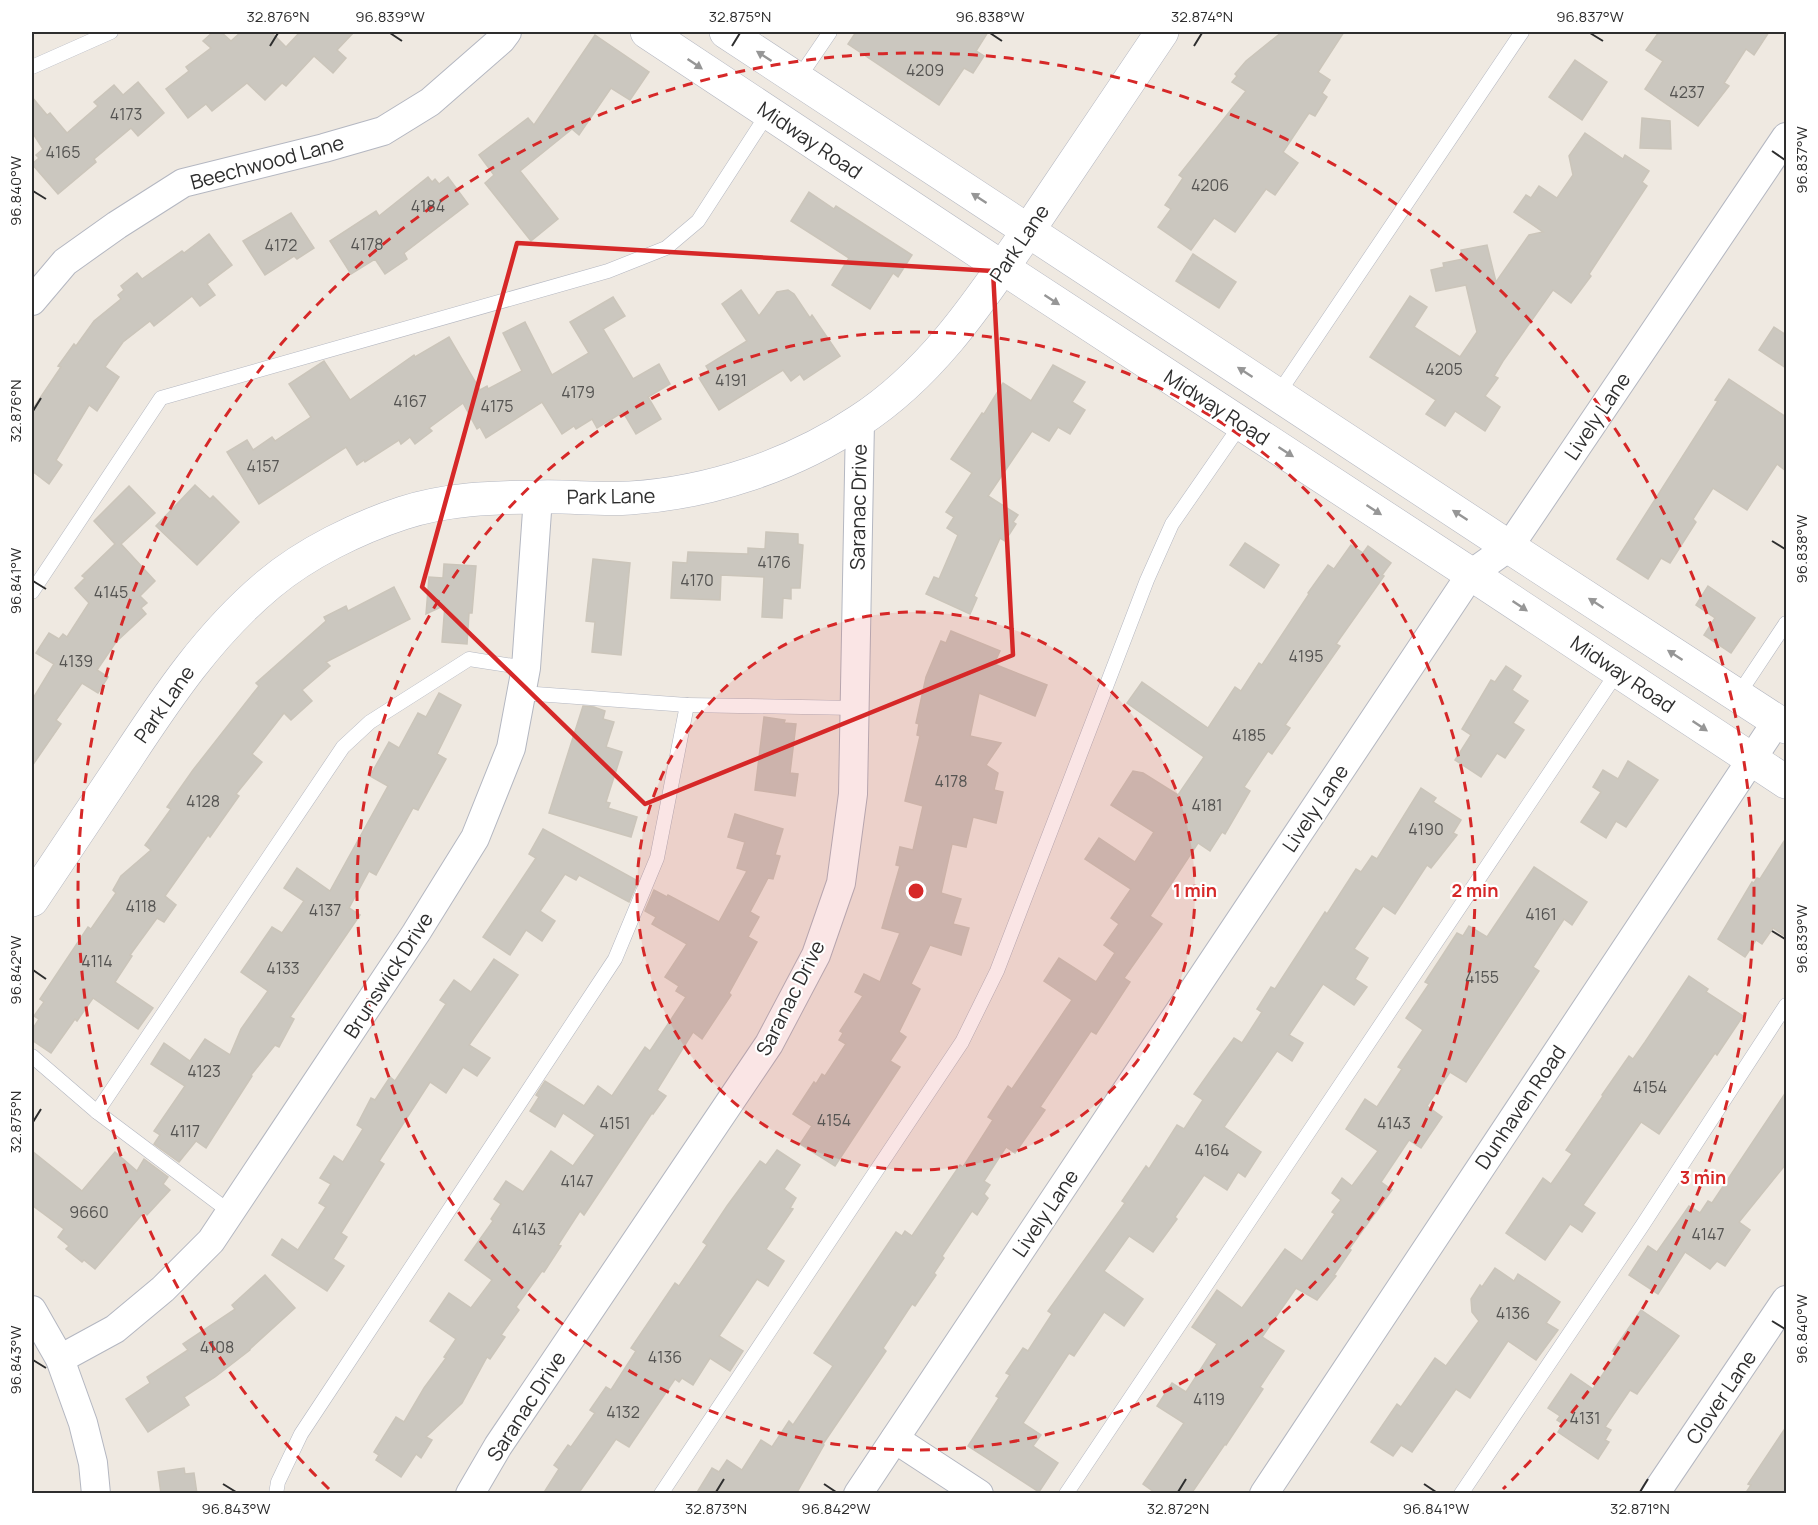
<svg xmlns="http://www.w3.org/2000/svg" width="1818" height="1525" viewBox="0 0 1818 1525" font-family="Manrope,sans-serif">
<rect width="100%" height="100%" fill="#efe9e1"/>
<g fill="#cbc7bf" stroke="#cbc5ba" stroke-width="1.5">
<path d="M213,32H221L231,41L241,32H271L286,47L300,32H354L337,50L346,58L333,73L314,56L286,86L282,83L265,100L247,83L212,111L206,104L188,118L166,89L189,71L186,67L211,48L203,41Z"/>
<path d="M856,32H988L976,51L984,56L973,73L964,68L939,105L848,44Z"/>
<path d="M1282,32H1344L1318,72L1330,80L1322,93L1327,97L1315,116L1309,113L1283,152L1298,163L1275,195L1266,189L1235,232L1214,218L1191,250L1158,227L1171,209L1165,205L1183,178L1179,175L1246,91L1232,82L1237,76L1235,74L1246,61Z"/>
<path d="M1659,32H1769L1754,55L1746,49L1724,83L1729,86L1698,126L1645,89L1663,61L1646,50Z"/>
<path d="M595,35L649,72L630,100L611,88L579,135L572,129L520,171L558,219L531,241L485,183L494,175L479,155L528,118L534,125Z"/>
<path d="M1575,60L1607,82L1582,120L1549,97Z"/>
<path d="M138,82L164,113L138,136L131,128L94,159L96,162L58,194L32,164L39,158L36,155L43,149L32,132V97L47,115L50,113L67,133L98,106L94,102L114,85L123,95Z"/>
<path d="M1642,118L1670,121L1671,149L1640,148Z"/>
<path d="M1585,133L1623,159L1625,155L1649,171L1642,182L1647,186L1589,274L1591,276L1571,303L1553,290L1503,361L1494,376L1498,378L1485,396L1500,407L1485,431L1455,411L1445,426L1426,414L1436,400L1370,357L1410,296L1427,307L1414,327L1460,357L1477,332L1466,285L1436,291L1431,270L1444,267L1443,263L1463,259L1461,250L1487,245L1496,282L1529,235L1543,232L1514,212L1526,195L1531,198L1539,186L1557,198L1573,175L1569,156Z"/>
<path d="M428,177L432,182L435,179L439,184L448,177L468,204L404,253L407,259L385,274L375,259L351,274L330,241L376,211L379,216Z"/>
<path d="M809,192L834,209L836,206L912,255L898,277L893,273L870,309L832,285L849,258L791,221Z"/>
<path d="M291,213L314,248L297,259L294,256L265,275L243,241Z"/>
<path d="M209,234L232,265L207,284L215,295L200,306L192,296L154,326L150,321L123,342L105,367L119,377L97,411L89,405L56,460L62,465L49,484L32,471V410L61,367L58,366L74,344L76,346L94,321L121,299L118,295L124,290L121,286L137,273L142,279L182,251L184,253Z"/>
<path d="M1193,254L1236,282L1219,308L1176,281Z"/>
<path d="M741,290L759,316L777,292L788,290L794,294L810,318L812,315L840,356L804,380L800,374L791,381L783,370L719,410L699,378L709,371L706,366L747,341L722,304Z"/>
<path d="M613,297L625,316L603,329L633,379L659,364L670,384L648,397L661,419L636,434L623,412L597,428L592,419L576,429L574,426L562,434L542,402L486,438L480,427L477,429L463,403L429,428L432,431L415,444L410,437L401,444L399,440L365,462L364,460L357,465L346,447L259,504L227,452L247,440L253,450L272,437L275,441L311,417L289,384L324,361L350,400L414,355L415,357L449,337L480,390L487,386L488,389L522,371L503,333L525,322L552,375L589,353L570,322Z"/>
<path d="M1774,327L1786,335V368L1759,350Z"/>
<path d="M1053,365L1085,382L1072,402L1085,410L1070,434L1058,427L1049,441L1032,431L988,496L1018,515L1013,522L1016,524L1005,541L1000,538L974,596L977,598L970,614L926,594L934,577L939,579L958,535L947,528L954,517L946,512L972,473L951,459L982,413L984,414L1003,383L1031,401Z"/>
<path d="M1729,379L1786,417V471L1777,464L1747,510L1713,488L1693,519L1696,522L1670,563L1661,558L1648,579L1617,559L1718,401L1715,400Z"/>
<path d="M195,485L210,499L213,496L239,522L197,565L156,526Z"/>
<path d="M129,486L155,513L121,544L155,581L140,596L147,603L141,608L146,614L116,642L97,670L108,677L98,693L82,683L56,720L61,724L32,766V700L54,664L36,653L49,633L59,639L63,634L67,637L89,603L75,588L85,578L82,576L115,544L94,521Z"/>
<path d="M766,532L798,534V544L803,545L800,588H791V599L783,598L782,618L762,617L764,577L721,575L720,600L671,598L673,562L687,563L688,552L748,554V548L765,549Z"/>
<path d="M1245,543L1279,565L1264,588L1230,565Z"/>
<path d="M1351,545L1363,553L1368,546L1391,563L1382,575L1384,576L1336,644L1340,646L1285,725L1290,728L1272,754L1268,751L1244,787L1250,791L1225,834L1222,832L1210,851L1198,843L1150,916L1162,924L1124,978L1130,982L1096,1034L1091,1031L1040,1107L1045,1110L1015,1153L1006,1147L984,1181L990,1185L984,1194L988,1198L977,1215L972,1211L942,1256L944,1258L934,1273L936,1275L915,1306L912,1304L883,1348L886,1351L823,1444L824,1445L796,1494H696L712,1468L719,1472L727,1460L742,1470L761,1440L772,1447L789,1421L793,1425L833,1366L814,1353L896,1232L902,1236L905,1231L912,1236L960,1165L963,1167L993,1120L988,1117L1008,1086L1012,1089L1072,1000L1044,981L1059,958L1096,982L1115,953L1104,945L1119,924L1111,918L1131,889L1085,859L1099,838L1135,862L1154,832L1111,805L1133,771L1143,773L1178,795L1204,757L1127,703L1142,682L1208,728L1235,687L1241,691L1259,663L1262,665L1309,594L1308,593L1328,565L1334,569Z"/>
<path d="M593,559L630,563L621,655L592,652L595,622L586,621Z"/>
<path d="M444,564L476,566L472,613H469L467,644L442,642L445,605L426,614L429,577L443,578Z"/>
<path d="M1708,586L1755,618L1731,653L1704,635L1715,618L1696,605Z"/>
<path d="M394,587L410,619L326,662L330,666L302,690L312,701L291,720L284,713L252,754L262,762L236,794L239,796L210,837L208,835L165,896L176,905L164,922L157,918L130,955L132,956L115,982L153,1008L138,1029L93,998L77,1021L75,1019L51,1053L32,1040V1030L39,1019L34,1016L44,1002L40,999L88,927L91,929L116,893L113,890L121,876L151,850L145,845L171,809L167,807L193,770L259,686L256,683L326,621L324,617L346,606L348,611Z"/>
<path d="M951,631L1000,651L994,664L1047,685L1035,716L979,693L970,736L1001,743L986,765L998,773L994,790L1003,792L996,823L973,817L966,847L952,844L941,893L961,899L953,924L969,928L961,955L930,945L911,984L920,989L899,1032L906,1037L890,1061L900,1067L835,1166L800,1144L812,1126L793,1114L814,1082L816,1084L822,1074L825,1076L846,1044L839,1040L843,1033L840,1031L863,996L855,992L864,974L880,982L900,933L882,928L900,866L896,865L900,847L913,850L923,806L905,801L920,736L917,735L919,724L916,723L926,677L941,641L946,643Z"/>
<path d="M1506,666L1521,676L1512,690L1528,701L1513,723L1524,730L1505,758L1497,753L1481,777L1455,760L1471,735L1462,729L1491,680L1495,682Z"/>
<path d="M439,693L461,705L437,754L446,759L418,810L413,808L376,875L369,871L349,908L360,915L290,1017L294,1019L279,1047L275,1045L251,1075L252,1076L206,1148L196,1141L179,1162L154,1144L160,1135L154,1131L185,1086L151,1064L164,1043L190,1061L205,1039L230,1055L241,1029L268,991L241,972L272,927L282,933L304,901L284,888L297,868L330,891L388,786L370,776L389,742L399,748L418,713L426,717Z"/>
<path d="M583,706L594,707L605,711L603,719L614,722L606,747L622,752L606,802L610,803L608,808L637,817L631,837L549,813Z"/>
<path d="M764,717L785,720L784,723L796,724L790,773L798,774L795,796L755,790Z"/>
<path d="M1628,761L1658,780L1626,827L1616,821L1606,838L1581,822L1601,792L1593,787L1603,770L1618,779Z"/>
<path d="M1421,788L1436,798L1433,802L1461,820L1453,833L1457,835L1431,868L1427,865L1395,914L1383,906L1354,949L1368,958L1355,979L1367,987L1354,1005L1323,984L1289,1035L1303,1043L1292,1061L1277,1051L1224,1127L1261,1152L1245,1177L1238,1172L1227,1190L1204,1175L1175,1217L1177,1219L1153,1252L1129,1236L1104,1271L1143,1299L1124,1326L1104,1312L1074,1356L1069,1353L1023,1423L1041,1435L1033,1446L1058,1463L1039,1492L968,1446L999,1398L996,1396L1010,1375L1006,1373L1023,1348L1028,1351L1052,1314L1048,1311L1125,1203L1122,1201L1146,1166L1149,1169L1177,1125L1184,1129L1203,1100L1194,1094L1211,1070L1234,1038L1242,1043L1262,1012L1257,1009L1271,987L1275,989L1325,912L1327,914L1356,869L1361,872L1372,856L1377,859Z"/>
<path d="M735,814L783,829L775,855L780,856L773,879L768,878L750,912L759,917L748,937L757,942L729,993L731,995L702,1039L693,1032L657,1090L666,1096L653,1114L652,1113L584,1215L580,1211L558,1245L561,1246L544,1272L542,1271L516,1307L519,1310L501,1335L505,1337L490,1359L487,1357L462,1403L426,1437L432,1440L421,1458L416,1454L401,1477L376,1460L379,1455L374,1452L396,1417L404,1422L424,1388L446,1358L444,1357L456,1339L430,1321L449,1293L471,1308L492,1280L465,1260L493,1221L491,1219L501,1204L494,1199L506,1181L523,1192L551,1151L573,1166L595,1135L563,1113L555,1127L530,1111L539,1097L536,1095L545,1081L584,1106L598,1086L612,1096L645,1047L650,1051L686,997L676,991L679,986L665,977L687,944L652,924L656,917L645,911L654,890L667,897L668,895L719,922L747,871L737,868L745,842L728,837Z"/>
<path d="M543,829L638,881L629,902L579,875L576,880L565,874L540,911L555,921L542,941L526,930L510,955L483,937L536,858L529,854Z"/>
<path d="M1786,838V937L1773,928L1762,944L1756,940L1745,957L1718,939L1752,882L1754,883L1757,878L1760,879Z"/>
<path d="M1534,867L1587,902L1572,925L1564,919L1533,967L1539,971L1466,1082L1450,1072L1427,1106L1442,1117L1421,1148L1409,1140L1381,1182L1392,1190L1349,1249L1351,1250L1334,1275L1336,1276L1317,1300L1296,1288L1262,1337L1284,1351L1260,1387L1263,1389L1226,1445L1225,1444L1191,1494H1157L1143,1484L1184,1423L1157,1406L1172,1383L1186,1392L1217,1344L1192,1327L1217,1290L1242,1308L1285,1249L1302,1261L1335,1214L1332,1212L1341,1200L1332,1193L1342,1178L1352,1186L1378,1151L1346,1129L1365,1099L1377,1107L1402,1069L1398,1067L1423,1030L1406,1018L1429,984L1425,982L1457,933L1463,936L1469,926L1487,937Z"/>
<path d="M494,959L518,975L469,1045L490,1058L477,1076L463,1067L446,1093L430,1082L379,1161L384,1164L341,1233L347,1237L333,1259L344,1266L327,1291L272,1255L282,1239L298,1250L326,1207L319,1203L331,1184L320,1178L334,1156L343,1162L363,1129L357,1125L371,1098L375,1100L390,1077L395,1081L446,1004L440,1000L454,980L471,992Z"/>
<path d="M1689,976L1708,989L1706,992L1743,1016L1717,1055L1715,1053L1659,1134L1641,1122L1583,1205L1595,1213L1582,1232L1570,1224L1545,1260L1506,1233L1543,1178L1551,1184L1572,1154L1566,1150L1603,1096L1602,1095L1629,1056L1633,1059L1645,1042Z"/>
<path d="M1786,1092V1164L1739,1222L1750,1230L1725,1266L1717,1261L1710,1269L1685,1252L1658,1294L1629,1275L1648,1246L1657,1252L1689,1206L1700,1213L1708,1201L1712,1203Z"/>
<path d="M777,1150L800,1165L784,1189L796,1198L790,1208L793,1209L766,1249L784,1261L768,1286L757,1279L719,1336L743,1351L730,1371L710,1358L693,1385L682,1378L679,1382L675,1379L629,1447L616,1439L578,1494H543L559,1469L554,1465L568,1445L571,1447L595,1413L590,1410L606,1387L611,1390L636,1351L631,1348L675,1283L679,1286L707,1245L703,1242L727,1206L760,1161L766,1165Z"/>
<path d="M32,1151L82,1191L115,1152L137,1171L144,1159L168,1177L163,1184L170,1190L147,1215L144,1212L95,1269L84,1260L82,1262L66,1249L69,1246L58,1237L64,1229L32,1205Z"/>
<path d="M1495,1268L1514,1281L1518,1274L1560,1302L1546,1323L1558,1330L1536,1360L1508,1341L1470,1398L1456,1389L1412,1452L1401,1445L1393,1456L1371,1442L1397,1404L1401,1407L1435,1358L1446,1366L1479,1321L1472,1312L1471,1299L1480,1285L1482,1287Z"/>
<path d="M265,1275L295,1308L250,1349V1350L215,1377L184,1397L189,1405L148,1432L126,1399L150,1383L147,1377L188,1350L183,1344L235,1309L232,1305Z"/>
<path d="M1641,1310L1679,1336L1637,1394L1630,1390L1605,1427L1611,1430L1605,1440L1609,1442L1598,1459L1558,1432L1563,1424L1557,1420L1560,1416L1548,1408L1571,1374L1593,1389L1617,1353L1613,1351Z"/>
<path d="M1786,1427V1494H1745L1751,1485L1748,1484Z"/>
<path d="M184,1468L185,1474L194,1473L197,1494H161L158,1472Z"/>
</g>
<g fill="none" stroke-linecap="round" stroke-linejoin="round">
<defs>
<g id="lane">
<path d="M32,67L111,32"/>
<path d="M798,79L830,32"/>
<path d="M1278,394L1522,32"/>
<path d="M32,592L161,398L608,271L666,248L698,221L768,113"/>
<path d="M1738,695L1786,623"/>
<path d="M687,705L855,708"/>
<path d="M32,1056L97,1112L230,1212"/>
<path d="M97,1112L343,747L370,722L469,659L526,668"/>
<path d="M276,1494L278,1482L301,1434L615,959L657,858L687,705L522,693"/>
<path d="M661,1494L962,1042L997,971L1147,580L1172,524L1242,423"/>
<path d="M1066,1494L1618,671"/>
<path d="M1461,1494L1642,1226L1786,1005"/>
</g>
<g id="street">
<path d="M32,301L65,262L117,225L183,183L324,148L383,131L430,102L501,40L507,32"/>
<path d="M32,1310L60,1359L83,1423L93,1463L96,1494"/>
<path d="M60,1359L115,1329L163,1289L211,1241L416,933L475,838L511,748L526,668L538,497"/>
<path d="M895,1439L979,1494"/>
<path d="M470,1494L498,1446L769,1044L816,955L841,883L853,794L860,421"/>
<path d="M858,1494L1471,574L1509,547L1786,137"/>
<path d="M1264,1494L1777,721"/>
<path d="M1655,1494L1786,1300"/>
</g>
<g id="secondary">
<path d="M647,32L1003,268L1471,574L1786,782"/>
<path d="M726,32L1509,547L1786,727"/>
<path d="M32,900C63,854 94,807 125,761C167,697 209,634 269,584C306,553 357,528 403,513C446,499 494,497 539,497C569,496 600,500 630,498C710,493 793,465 859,421C933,373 981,299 1030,228C1074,163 1118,97 1162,32"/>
</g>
</defs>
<use href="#lane" stroke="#b4b7c1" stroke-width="15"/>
<use href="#street" stroke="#b4b7c1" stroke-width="30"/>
<use href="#secondary" stroke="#b4b7c1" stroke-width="34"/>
<use href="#lane" stroke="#fff" stroke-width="14"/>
<use href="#street" stroke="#fff" stroke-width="28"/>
<use href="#secondary" stroke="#fff" stroke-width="33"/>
</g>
<defs><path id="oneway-solid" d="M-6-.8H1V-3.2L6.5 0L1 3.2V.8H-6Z" transform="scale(1.5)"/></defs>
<g fill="#969696">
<use href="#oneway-solid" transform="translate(764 56) rotate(-147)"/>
<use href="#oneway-solid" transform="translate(695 64) rotate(34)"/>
<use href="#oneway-solid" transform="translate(979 198) rotate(-147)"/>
<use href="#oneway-solid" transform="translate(1052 300) rotate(33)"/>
<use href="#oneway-solid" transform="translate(1245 372) rotate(-147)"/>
<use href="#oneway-solid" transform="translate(1286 452) rotate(33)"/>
<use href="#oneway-solid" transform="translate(1374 510) rotate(33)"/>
<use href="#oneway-solid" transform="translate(1460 515) rotate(-147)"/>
<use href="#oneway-solid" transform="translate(1596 603) rotate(-147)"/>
<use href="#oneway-solid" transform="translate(1520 606) rotate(34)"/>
<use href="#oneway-solid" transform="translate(1675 655) rotate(-147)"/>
<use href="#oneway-solid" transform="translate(1700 726) rotate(34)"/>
</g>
<path fill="none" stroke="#d62828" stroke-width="4.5" stroke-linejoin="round" d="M517,243L993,271L1013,655L645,804L422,587Z"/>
<path fill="none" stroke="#2e2e2e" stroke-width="2" d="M390,33L402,41M990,33L1002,41M1590,33L1603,41M270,46L278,33M732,46L740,33M1194,46L1202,33M1772,151L1785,160M33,191L46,199M33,411L41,398M1772,541L1785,549M33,581L46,589M1772,931L1785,939M33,970L46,979M33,1122L41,1109M1772,1321L1785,1329M33,1360L46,1368M223,1484L236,1492M824,1484L836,1492M1424,1484L1436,1492M716,1492L724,1479M1178,1492L1186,1479M1640,1492L1648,1479"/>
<circle cx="916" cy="891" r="279" fill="#d62828" fill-opacity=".12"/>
<g fill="none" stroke="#d62828" stroke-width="3" stroke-dasharray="10 8">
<circle cx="916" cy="891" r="279"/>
<circle cx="916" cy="891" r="559"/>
<path d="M329 1489A838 838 0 1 1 1503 1489"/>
</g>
<g text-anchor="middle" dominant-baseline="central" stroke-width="4.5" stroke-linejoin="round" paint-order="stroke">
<g font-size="16" fill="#555452">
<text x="925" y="70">4209</text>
<text x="1687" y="92">4237</text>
<text x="126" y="114">4173</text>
<text x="63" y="152">4165</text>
<text x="1210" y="185">4206</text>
<text x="428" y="206">4184</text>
<text x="367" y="244">4178</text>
<text x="281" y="245">4172</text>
<text x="1444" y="369">4205</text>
<text x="731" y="380">4191</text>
<text x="578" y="392">4179</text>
<text x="410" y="401">4167</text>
<text x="497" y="406">4175</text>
<text x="263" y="466">4157</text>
<text x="774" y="562">4176</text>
<text x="697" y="580">4170</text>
<text x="111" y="592">4145</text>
<text x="1306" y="656">4195</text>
<text x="76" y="661">4139</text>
<text x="1249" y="735">4185</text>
<text x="951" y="781">4178</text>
<text x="203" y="801">4128</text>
<text x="1207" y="805">4181</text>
<text x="1426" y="829">4190</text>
<text x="141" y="906">4118</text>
<text x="325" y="910">4137</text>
<text x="1541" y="914">4161</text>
<text x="97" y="961">4114</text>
<text x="283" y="968">4133</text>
<text x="1482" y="977">4155</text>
<text x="204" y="1071">4123</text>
<text x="1650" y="1087">4154</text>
<text x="834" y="1120">4154</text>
<text x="615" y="1123">4151</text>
<text x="1394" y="1123">4143</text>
<text x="185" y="1131">4117</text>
<text x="1212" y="1150">4164</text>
<text x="577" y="1181">4147</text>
<text x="89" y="1212">9660</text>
<text x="529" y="1229">4143</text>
<text x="1708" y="1234">4147</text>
<text x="1513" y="1313">4136</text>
<text x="217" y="1347">4108</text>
<text x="665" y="1357">4136</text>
<text x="1209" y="1399">4119</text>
<text x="623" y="1412">4132</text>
<text x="1585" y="1418">4131</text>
</g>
<g font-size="20" fill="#2e2e2e" stroke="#fff">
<text transform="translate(810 140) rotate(34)">Midway Road</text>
<text transform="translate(267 162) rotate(-15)">Beechwood Lane</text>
<text transform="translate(1019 243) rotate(-56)">Park Lane</text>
<text transform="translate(1217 407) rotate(33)">Midway Road</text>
<text transform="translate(1597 416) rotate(-56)">Lively Lane</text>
<text transform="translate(611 496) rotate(-1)">Park Lane</text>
<text transform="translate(858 507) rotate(-89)">Saranac Drive</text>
<text transform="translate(1623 674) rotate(34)">Midway Road</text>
<text transform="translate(164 704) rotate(-55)">Park Lane</text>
<text transform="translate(1315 808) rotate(-56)">Lively Lane</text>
<text transform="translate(388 975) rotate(-57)">Brunswick Drive</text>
<text transform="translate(790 998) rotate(-63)">Saranac Drive</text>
<text transform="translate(1520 1107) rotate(-56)">Dunhaven Road</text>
<text transform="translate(1045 1213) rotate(-56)">Lively Lane</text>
<text transform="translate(1721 1397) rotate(-56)">Clover Lane</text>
<text transform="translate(526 1406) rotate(-57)">Saranac Drive</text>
</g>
</g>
<circle cx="916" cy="891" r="9" fill="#d62828" stroke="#fff" stroke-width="3"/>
<g font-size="18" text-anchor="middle" font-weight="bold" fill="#d62828" stroke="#fff" stroke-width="4.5" stroke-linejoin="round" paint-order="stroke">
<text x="1195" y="897">1 min</text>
<text x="1475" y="897">2 min</text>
<text x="1703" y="1184">3 min</text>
</g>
<rect width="1818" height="1525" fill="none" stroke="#ffffff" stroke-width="66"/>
<rect x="33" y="33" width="1752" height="1459" fill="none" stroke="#2e2e2e" stroke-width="2"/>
<g font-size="15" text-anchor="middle" fill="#2e2e2e">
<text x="278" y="22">32.876°N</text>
<text x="390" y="22">96.839°W</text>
<text x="740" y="22">32.875°N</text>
<text x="990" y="22">96.838°W</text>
<text x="1202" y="22">32.874°N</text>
<text x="1590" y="22">96.837°W</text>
<text transform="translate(1802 160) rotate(-90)" y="5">96.837°W</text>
<text transform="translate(16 191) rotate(-90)" y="5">96.840°W</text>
<text transform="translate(16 411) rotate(-90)" y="5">32.876°N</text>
<text transform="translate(1802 549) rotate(-90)" y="5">96.838°W</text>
<text transform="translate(16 581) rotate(-90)" y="5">96.841°W</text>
<text transform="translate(1802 939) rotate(-90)" y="5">96.839°W</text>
<text transform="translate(16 970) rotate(-90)" y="5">96.842°W</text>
<text transform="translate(16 1122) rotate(-90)" y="5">32.875°N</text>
<text transform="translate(1802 1329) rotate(-90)" y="5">96.840°W</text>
<text transform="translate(16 1360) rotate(-90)" y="5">96.843°W</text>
<text x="236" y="1514">96.843°W</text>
<text x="716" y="1514">32.873°N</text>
<text x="836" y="1514">96.842°W</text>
<text x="1178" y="1514">32.872°N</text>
<text x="1436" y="1514">96.841°W</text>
<text x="1640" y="1514">32.871°N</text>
</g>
</svg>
